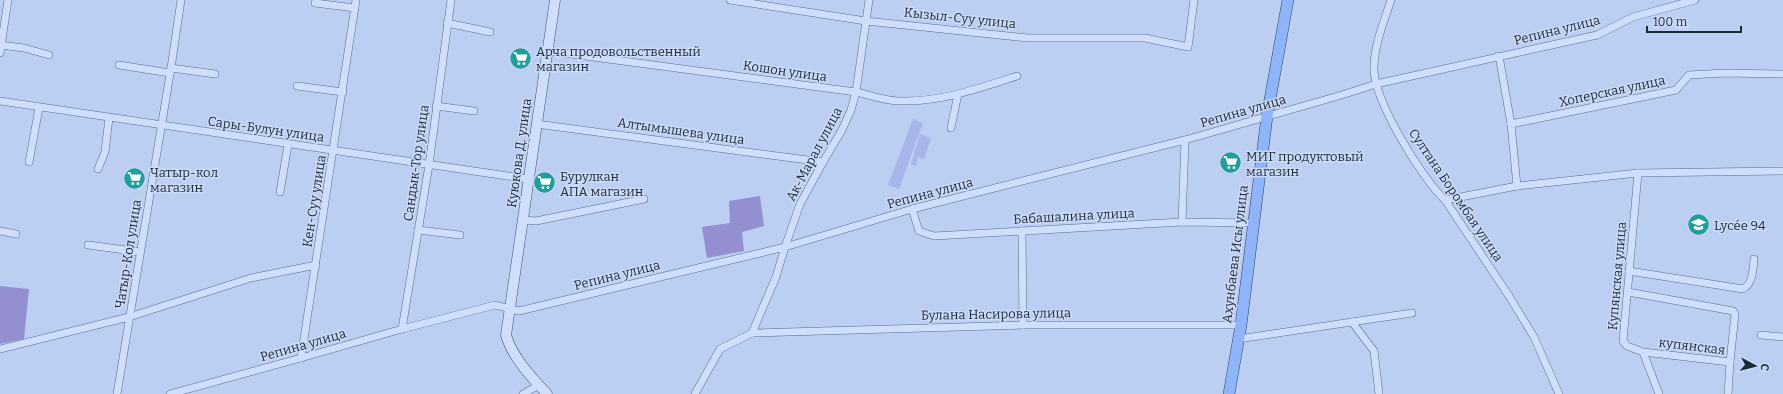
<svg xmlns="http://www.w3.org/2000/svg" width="1783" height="394" viewBox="0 0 1783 394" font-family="Bitter,serif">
<rect width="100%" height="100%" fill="#bccef2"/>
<g fill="#a8b5e8">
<path d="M913,119L923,123L899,189L888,185Z"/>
<path d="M920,134L931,138L924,159L918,157L916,166L911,164Z"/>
</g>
<g fill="#948fd0">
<path d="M760,196L764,226L742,232L744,251L707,258L702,227L730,223L729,201Z"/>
<path d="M0,286L29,289L24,339L0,344Z"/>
</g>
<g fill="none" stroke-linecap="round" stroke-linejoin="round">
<defs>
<g id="street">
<path d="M730,0L866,21L1028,38H1145L1188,47L1194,0"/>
<path d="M1391,0C1384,22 1374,45 1374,68C1373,99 1422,179 1445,200L1509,296L1534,337L1559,394"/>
<path d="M315,3L355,8"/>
<path d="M447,23L490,32"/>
<path d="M0,45L24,48L49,55"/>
<path d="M548,51L856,92C870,95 886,101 901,101C941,102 980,88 1017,76"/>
<path d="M0,53L8,0"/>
<path d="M1499,56L1511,124L1517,186"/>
<path d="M119,65L170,73"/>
<path d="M171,68L215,74"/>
<path d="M297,86L343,92"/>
<path d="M0,101L528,179"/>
<path d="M436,106L474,111"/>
<path d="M536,124L823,162"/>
<path d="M1511,124L1676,90L1689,75L1725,73L1783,74"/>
<path d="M951,128L958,94"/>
<path d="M29,162L39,108"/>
<path d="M98,169L105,152L109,118"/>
<path d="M1638,173L1623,341L1627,346L1643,352L1659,394"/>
<path d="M280,192L288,145"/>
<path d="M1445,200L1517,186L1638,173L1783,171"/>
<path d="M912,209L919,231L934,236L1182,222L1253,223"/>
<path d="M523,220L536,221L644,199"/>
<path d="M1182,222L1185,140"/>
<path d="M418,230L460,235"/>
<path d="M0,231L16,234"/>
<path d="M1022,231L1023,325"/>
<path d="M88,245L140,252"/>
<path d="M1629,271L1743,289C1753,284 1753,269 1754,259"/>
<path d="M1628,292L1733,311L1735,314L1730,362"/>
<path d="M1352,322L1374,351L1379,394"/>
<path d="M402,329L429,165L451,0"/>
<path d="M752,333L1023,325H1241"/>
<path d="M1761,335L1783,337"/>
<path d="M1238,339L1412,313"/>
<path d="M0,349L129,317L251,278L316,265"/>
<path d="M1643,352L1730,362L1728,394"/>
<path d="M301,358L356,0"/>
<path d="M117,394L171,68L181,0"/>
<path d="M170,394L301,358L402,329L495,305L519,311L785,247L912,209L1185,140L1345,94L1376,84L1597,35L1633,17L1695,0"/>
<path d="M523,394L539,385"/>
<path d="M695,394L720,349L752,333L776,277L785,247L800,204L823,162L842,130L851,110L856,92L869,0"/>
</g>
<path id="secondary" d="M547,394C532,378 512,357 506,335L555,0"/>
<path id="primary" d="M1229,394L1241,325L1267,116L1288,0"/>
</defs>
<use href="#street" stroke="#546f8a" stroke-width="8"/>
<use href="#secondary" stroke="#37536c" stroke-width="11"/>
<use href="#primary" stroke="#294357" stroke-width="12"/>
<use href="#street" stroke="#cfdefc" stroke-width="7"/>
<use href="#secondary" stroke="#cfdefc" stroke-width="10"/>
<use href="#primary" stroke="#8fb4f9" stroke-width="11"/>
</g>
<defs>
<symbol id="supermarket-disc" viewBox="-11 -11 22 22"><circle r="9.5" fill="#1f9f99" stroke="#ccdaf8"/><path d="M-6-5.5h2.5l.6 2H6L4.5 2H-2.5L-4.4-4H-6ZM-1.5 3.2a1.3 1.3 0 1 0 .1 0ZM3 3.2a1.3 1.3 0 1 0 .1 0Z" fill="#fff"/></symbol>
<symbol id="university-disc" viewBox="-11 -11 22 22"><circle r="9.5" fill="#1f9f99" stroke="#ccdaf8"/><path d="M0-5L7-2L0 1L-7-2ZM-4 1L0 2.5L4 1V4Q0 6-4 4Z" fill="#fff"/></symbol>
</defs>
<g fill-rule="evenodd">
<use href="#supermarket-disc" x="508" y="46" width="25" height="25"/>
<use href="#supermarket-disc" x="1218" y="150" width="25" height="25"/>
<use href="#supermarket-disc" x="122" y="166" width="25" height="25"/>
<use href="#supermarket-disc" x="532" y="170" width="25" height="25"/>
<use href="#university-disc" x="1686" y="212" width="25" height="25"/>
</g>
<g text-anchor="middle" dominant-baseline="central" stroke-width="3" stroke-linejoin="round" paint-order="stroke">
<g font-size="13" fill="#1a2b38" stroke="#ccdaf8">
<text transform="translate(960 18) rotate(6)">Кызыл-Суу улица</text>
<text transform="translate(1557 30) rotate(-14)">Репина улица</text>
<text transform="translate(785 71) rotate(8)">Кошон улица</text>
<text transform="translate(1612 91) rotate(-12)">Хоперская улица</text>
<text transform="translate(1243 111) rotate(-16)">Репина улица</text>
<text transform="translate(266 129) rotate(8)">Сары-Булун улица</text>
<text transform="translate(681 131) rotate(8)">Алтымышева улица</text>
<text transform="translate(519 153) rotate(-82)">Куюкова Д. улица</text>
<text transform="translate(814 154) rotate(-62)">Ак-Марал улица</text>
<text transform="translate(416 163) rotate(-82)">Сандык-Тор улица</text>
<text transform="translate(930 193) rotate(-15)">Репина улица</text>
<text transform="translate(1456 195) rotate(56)">Султана Боромбая улица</text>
<text transform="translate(314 201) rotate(-81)">Кен-Суу улица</text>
<text transform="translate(1074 216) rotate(-3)">Бабашалина улица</text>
<text transform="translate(128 254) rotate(-81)">Чатыр-Кол улица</text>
<text transform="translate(1235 254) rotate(-83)">Ахунбаева Исы улица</text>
<text transform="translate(617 275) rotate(-14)">Репина улица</text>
<text transform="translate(1617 276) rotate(-85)">Купянская улица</text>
<text transform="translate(996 314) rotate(-1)">Булана Насирова улица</text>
<text transform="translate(303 345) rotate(-16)">Репина улица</text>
<text transform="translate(1692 346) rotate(7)">купянская</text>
</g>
<g font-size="13" fill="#1a2b38" stroke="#ccdaf8" text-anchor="start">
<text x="536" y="51">Арча продовольственный<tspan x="536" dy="15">магазин</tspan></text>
<text x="1246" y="156">МИГ продуктовый<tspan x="1246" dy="15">магазин</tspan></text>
<text x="150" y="172">Чатыр-кол<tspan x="150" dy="15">магазин</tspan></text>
<text x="560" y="176">Бурулкан<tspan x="560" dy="15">АПА магазин</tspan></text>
<text x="1714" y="225">Lycée 94</text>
</g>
</g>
<g transform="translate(1755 366) rotate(97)" stroke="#ccdaf8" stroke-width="3" paint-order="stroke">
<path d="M0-3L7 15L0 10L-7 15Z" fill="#1a2b38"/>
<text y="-6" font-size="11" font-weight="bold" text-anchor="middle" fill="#1a2b38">С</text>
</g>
<path d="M1647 26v6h94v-6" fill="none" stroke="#1a2b38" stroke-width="2"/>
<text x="1653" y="26" font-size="12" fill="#1a2b38" stroke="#ccdaf8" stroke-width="3" paint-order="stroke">100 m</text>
</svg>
